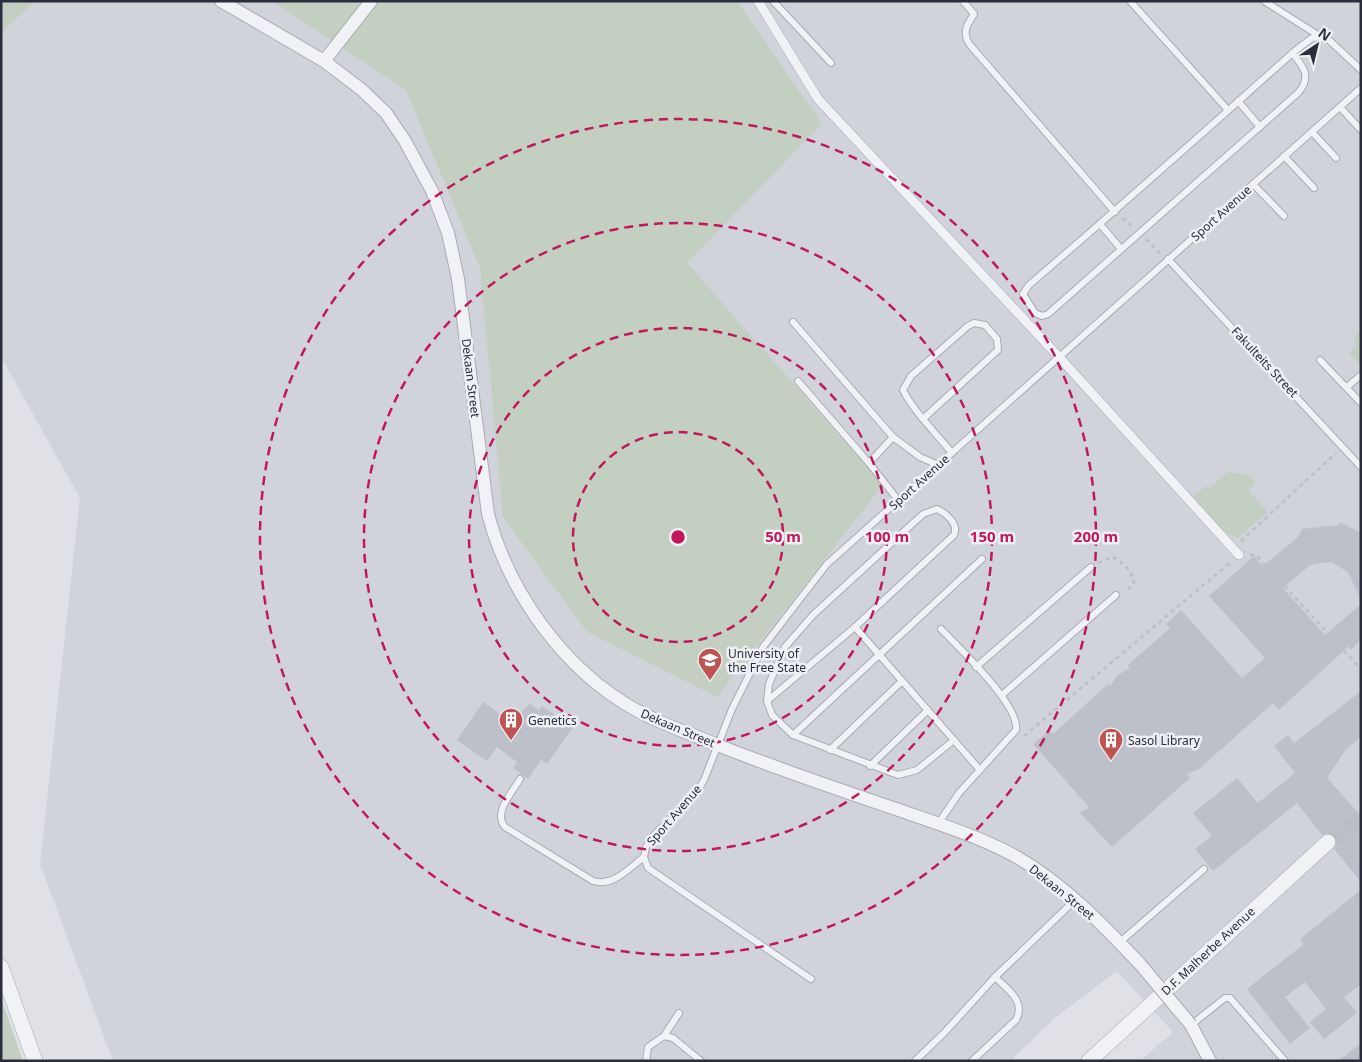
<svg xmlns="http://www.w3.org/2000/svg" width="1362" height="1062" viewBox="0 0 1362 1062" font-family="'Noto Sans',sans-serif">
<rect width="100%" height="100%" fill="#dfe1e6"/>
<path fill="#d1d3db" d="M1,1H1361V1061H1140L1173,1032L1117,971L1056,1017L1010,1061H113L40,864L80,498L1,357Z"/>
<g fill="#c2cfc1">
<path d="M1,1H35L1,33Z"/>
<path d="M272,1H737L822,124L687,263L883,485L717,697L587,632L503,517L480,268L406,90Z"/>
<path d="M1361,330V366L1349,353L1356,346L1354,336Z"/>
<path d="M1228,472L1249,475L1256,483L1248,490L1268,512L1239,537C1221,537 1203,510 1192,497L1206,486L1210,488Z"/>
<path d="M1,998L23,1061H1Z"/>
</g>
<g fill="#bdbfc9">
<path d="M1340,522L1361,533V600L1348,572L1331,562L1310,565L1283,588L1325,635L1361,604V639L1351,650L1349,646L1279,710L1273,703L1199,769L1187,774L1190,778L1112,847L1080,813L1089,807L1033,744L1050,730L1053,734L1108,684L1110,686L1118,675L1130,668L1128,665L1170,628L1166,624L1181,610L1242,678L1265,658L1209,596L1254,556L1263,566L1299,536L1302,529L1339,525Z"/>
<path d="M1361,691V737L1346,749L1327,778L1361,816V882L1334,849L1337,844L1335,836L1330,833L1322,835L1297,803L1213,871L1195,849L1212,836L1193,813L1237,778L1258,803L1295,773L1274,746L1288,735L1294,743Z"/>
<path d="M483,702L510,721L516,712L519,714L530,704L539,710L542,706L573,727L547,764L541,760L528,779L513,768L517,762L497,747L487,761L457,740Z"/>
<path d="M1361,890V984L1344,997L1357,1013L1324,1039L1310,1022L1326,1009L1305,982L1285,997L1310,1028L1290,1044L1247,989L1304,944L1300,939Z"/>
<path d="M1361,1043V1061H1338Z"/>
</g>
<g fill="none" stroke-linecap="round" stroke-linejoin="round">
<path stroke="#bbbdc4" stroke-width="15" stroke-dasharray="15 8" stroke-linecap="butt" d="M1328,842L1361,819"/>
<defs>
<g id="service">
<path d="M773,1L831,63"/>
<path d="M963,1L974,14C966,26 962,33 970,45L1115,212"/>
<path d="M1130,1L1228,110"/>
<path d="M1264,1L1321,37"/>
<path d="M1292,53C1304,67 1312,77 1298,93L1048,314L1042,316L1035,313L1023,294L1029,285C1119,208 1207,129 1296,50L1312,38L1321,37L1329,40L1361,70"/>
<path d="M1238,101L1260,127"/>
<path d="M1340,107L1361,130"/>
<path d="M1312,132L1336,158"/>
<path d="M1284,156L1314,188"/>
<path d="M1253,184L1284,216"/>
<path d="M1100,224L1121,249"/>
<path d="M1168,259L1361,467"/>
<path d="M793,322L893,437"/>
<path d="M1320,360L1361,403"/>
<path d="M798,381L869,463"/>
<path d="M1347,387L1361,375"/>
<path d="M924,418L998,350L997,339L985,325L974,323L968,326L911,376L903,390C914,412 936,433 952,453"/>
<path d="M898,500L869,463L893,437L920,457L938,465"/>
<path d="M976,667L1091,567"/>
<path d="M1002,695L1116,595"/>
<path d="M767,701L855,627"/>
<path d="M793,735L982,559"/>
<path d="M954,740L917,770L898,775L793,735L772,715L767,701L769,684L785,647L813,615L923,514L937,509C946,513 959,524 954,535L855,627L980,770"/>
<path d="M830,750L902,681"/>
<path d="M870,766L928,710"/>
<path d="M520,779C511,794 493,813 505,827L593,881C613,887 628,869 644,857"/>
<path d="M938,824L959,793L1016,730C1020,705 959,648 941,629"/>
<path d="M1120,942L1204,869"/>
<path d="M811,979L648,868L644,857L646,847L652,837L696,793L704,780L732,709L763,647L827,564L1361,88"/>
<path d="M1191,1025L1225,998H1230L1285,1061"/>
<path d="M664,1036L679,1013"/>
<path d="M646,1061L648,1047L664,1036L673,1038L701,1061"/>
<path d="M915,1061L944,1033L995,977L1075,900"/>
<path d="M972,1061L1016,1020C1026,1001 1008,990 995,977"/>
</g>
<path id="pedestrian" d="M758,1L818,99L1059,357L1239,555"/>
<g id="minor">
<path d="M221,1L324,61L362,90L386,113L405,141L432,191L448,233L458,279L488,514C509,593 564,670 636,710C663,725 692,734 720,746C778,769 837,789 896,809C936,823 978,836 1015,856C1063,883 1103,925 1140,964"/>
<path d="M324,61L371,1"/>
<path d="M1191,1025L1210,1061"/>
</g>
<g id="tertiary">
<path d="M1,967L35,1061"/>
<path d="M1089,1061L1328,842"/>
</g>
</defs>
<use href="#service" stroke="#a9abb3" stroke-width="8"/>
<use href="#pedestrian" stroke="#a9abb3" stroke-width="10"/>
<use href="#minor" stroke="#a9abb3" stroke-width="14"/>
<use href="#tertiary" stroke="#a9abb3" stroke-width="16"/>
<g stroke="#bdbfc5" stroke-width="2.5" stroke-dasharray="4 4" stroke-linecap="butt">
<path d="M1122,218L1133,227"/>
<path d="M1146,239L1160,253"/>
<path d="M1241,541L1336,453"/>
<path d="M1250,555H1256L1361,669"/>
<path d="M1098,563L1112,557C1122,561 1137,575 1133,586L1124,591"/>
<path d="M1024,736L1232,561"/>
</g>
<use href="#service" stroke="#f1f2f5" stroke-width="6"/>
<use href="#pedestrian" stroke="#f1f2f5" stroke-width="9"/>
<use href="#minor" stroke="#f1f2f5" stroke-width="12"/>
<use href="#tertiary" stroke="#f1f2f5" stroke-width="15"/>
<defs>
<path id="minor-bridge" d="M1140,964L1191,1025"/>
</defs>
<use href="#minor-bridge" stroke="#a9abb3" stroke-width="14" stroke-linecap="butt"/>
<use href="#minor-bridge" stroke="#f1f2f5" stroke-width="12"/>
</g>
<g fill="none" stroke="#c2185b" stroke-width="2.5" stroke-dasharray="9 6">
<circle cx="678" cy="537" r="105"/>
<circle cx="678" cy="537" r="209"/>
<circle cx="678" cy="537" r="314"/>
<circle cx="678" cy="537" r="418"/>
</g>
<defs>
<symbol id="university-pin" viewBox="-11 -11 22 30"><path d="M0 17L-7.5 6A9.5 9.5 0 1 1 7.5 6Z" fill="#be5351" stroke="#eef0f4"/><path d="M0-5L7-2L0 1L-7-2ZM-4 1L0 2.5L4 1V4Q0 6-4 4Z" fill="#fff"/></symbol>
<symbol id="building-pin" viewBox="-11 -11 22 30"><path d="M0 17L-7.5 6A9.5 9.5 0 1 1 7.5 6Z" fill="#be5351" stroke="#eef0f4"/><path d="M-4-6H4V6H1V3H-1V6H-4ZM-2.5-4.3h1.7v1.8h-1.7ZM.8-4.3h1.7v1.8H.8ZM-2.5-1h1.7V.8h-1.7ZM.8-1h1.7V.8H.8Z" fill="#fff"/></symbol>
</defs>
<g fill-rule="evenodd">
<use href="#university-pin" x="696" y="646" width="28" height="38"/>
<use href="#building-pin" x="497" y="706" width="28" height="38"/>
<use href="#building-pin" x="1097" y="726" width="28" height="38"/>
</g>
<g text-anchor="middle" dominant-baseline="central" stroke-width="5" stroke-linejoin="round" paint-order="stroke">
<g font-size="12" fill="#2a2d3c" stroke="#eef0f4">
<text transform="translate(1221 213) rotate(-42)">Sport Avenue</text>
<text transform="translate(1265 362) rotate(47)">Fakulteits Street</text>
<text transform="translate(471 378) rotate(83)">Dekaan Street</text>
<text transform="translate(919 482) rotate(-42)">Sport Avenue</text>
<text transform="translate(678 728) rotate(23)">Dekaan Street</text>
<text transform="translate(674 815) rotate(-49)">Sport Avenue</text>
<text transform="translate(1062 892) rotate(39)">Dekaan Street</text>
<text transform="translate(1208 951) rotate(-43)">D.F. Malherbe Avenue</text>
</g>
<g font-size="12" fill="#2a2d3c" stroke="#eef0f4" text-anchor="start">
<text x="728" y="653">University of<tspan x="728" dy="14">the Free State</tspan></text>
<text x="528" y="720">Genetics</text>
<text x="1128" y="740">Sasol Library</text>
</g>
</g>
<circle cx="678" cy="537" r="8" fill="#c2185b" stroke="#eef0f4" stroke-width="2.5"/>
<g font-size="15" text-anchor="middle" font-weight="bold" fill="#c2185b" stroke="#eef0f4" stroke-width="5" stroke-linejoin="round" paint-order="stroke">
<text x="783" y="542">50 m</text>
<text x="887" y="542">100 m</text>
<text x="992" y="542">150 m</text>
<text x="1096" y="542">200 m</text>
</g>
<rect width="1362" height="1062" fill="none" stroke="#2a2d3c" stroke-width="5"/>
<g transform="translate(1317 45) rotate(35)" stroke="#eef0f4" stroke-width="4" paint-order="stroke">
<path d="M0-4L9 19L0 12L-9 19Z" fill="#2a2d3c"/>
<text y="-8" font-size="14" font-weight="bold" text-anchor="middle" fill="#2a2d3c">N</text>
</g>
</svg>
